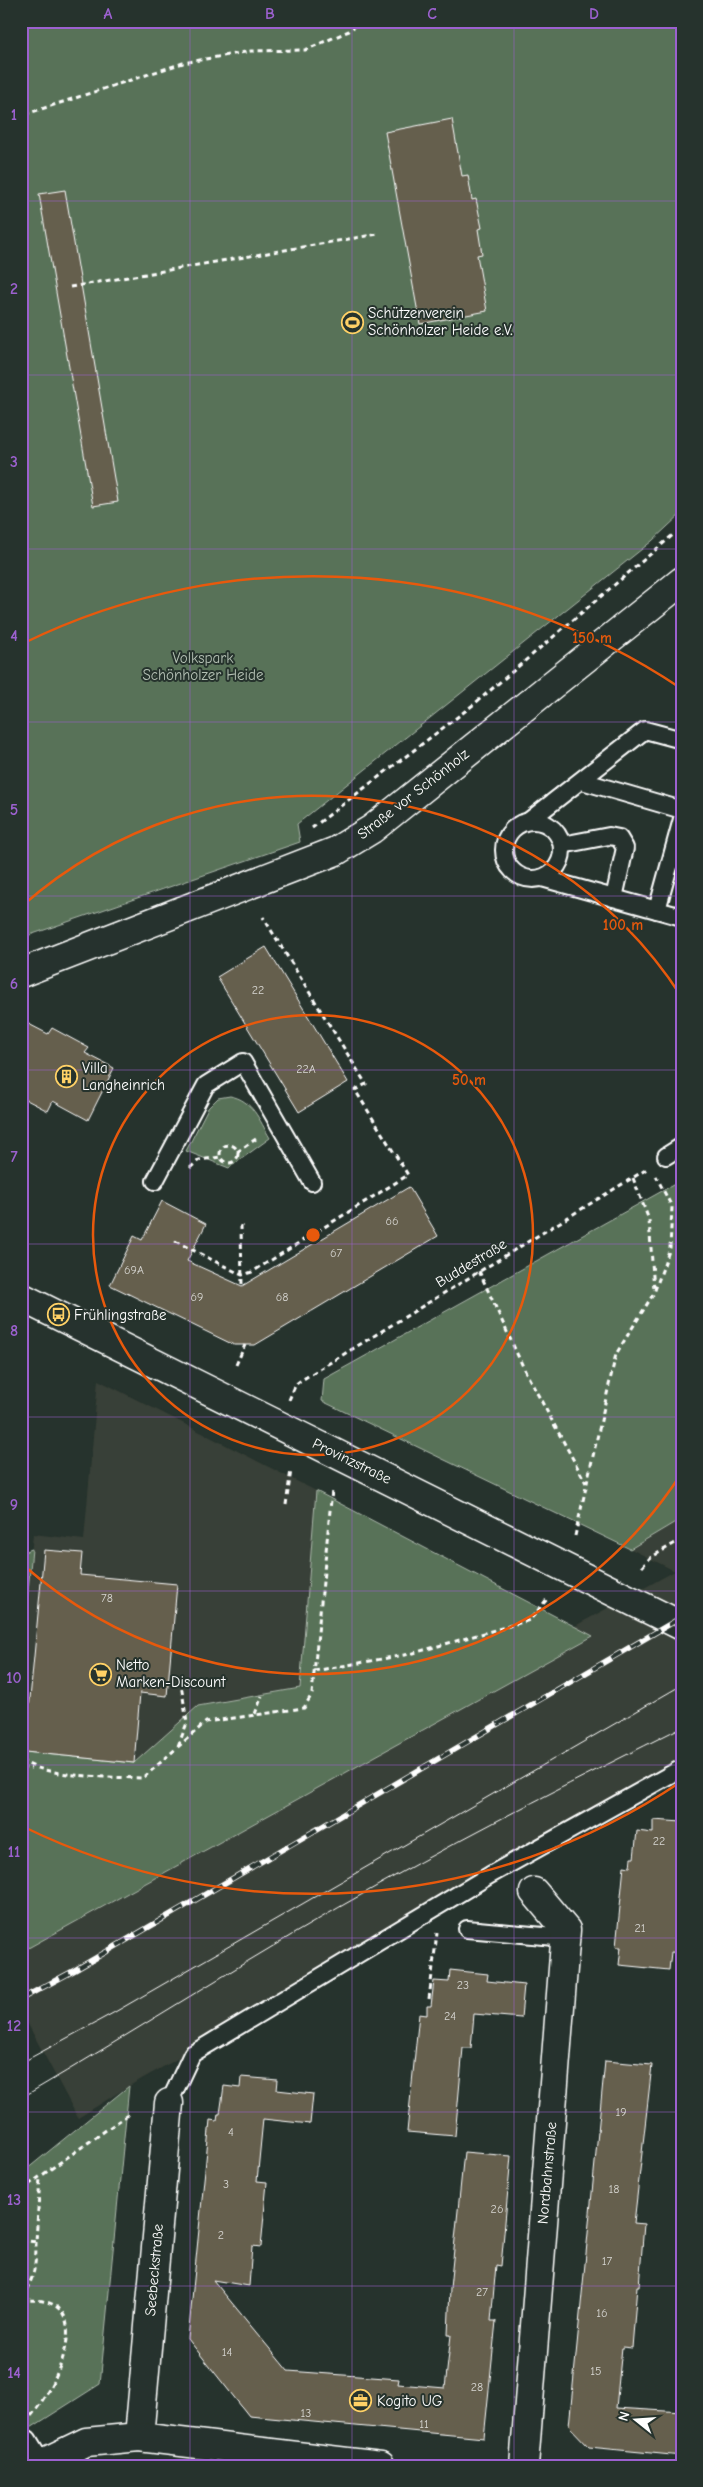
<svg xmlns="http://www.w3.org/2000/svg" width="703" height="2487" viewBox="0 0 703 2487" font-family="'Comic Neue',sans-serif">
<rect width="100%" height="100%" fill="#26332d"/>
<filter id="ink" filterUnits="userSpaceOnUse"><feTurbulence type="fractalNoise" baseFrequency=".02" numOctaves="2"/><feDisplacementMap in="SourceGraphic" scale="10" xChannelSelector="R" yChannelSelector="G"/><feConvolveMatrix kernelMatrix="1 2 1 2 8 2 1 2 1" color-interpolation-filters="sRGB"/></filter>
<g filter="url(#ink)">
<g fill="#394037">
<path d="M98,1380L316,1491L300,1688L198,1706L134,1763L25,1752L29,1704L21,1702V1666L33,1534L84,1540Z"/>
<path d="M682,1410V1776L129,2086L78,2118L21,2011V1890L566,1631L675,1571L601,1534Z"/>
</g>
<g fill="#587258" stroke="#acb8ac">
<path d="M21,21H682V513L652,541L297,824L300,842L21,938Z"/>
<path d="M230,1096C253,1100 259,1120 270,1138L229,1168L186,1151L208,1108L218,1098Z"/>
<path d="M682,1180V1518L630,1549L322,1401L324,1379Z"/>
<path d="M316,1491L593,1636L21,1952V1702L29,1704L25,1752L134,1763L198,1706L300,1688Z"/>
<path d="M32,1549L21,1666V1553Z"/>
<path d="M129,2086L100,2384L26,2431L21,2430V2174Z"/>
</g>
<g fill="#655e4e" stroke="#fff">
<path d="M452,119L462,176L468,175L472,200L476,199L482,228L478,229L482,254L477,255L487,311L420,324L385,132Z"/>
<path d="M65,190L118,502L93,506L39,194Z"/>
<path d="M266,947L348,1082L299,1112L217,977Z"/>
<path d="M21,1020L48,1034L52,1028L89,1048L85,1053L114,1068L88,1120L53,1101L48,1111L21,1097Z"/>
<path d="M409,1187L438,1236L255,1345H234L110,1285L134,1236L142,1240L162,1201L206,1224L187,1261L242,1286Z"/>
<path d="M44,1550L82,1553L80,1575L177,1584L167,1696L140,1693L134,1763L25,1752Z"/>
<path d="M653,1820L682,1822V1864L675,1916L682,1917V1953L671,1952L669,1970L619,1965L621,1947H616L624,1866L630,1867L631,1858H634L637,1831L653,1833Z"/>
<path d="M450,1970L488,1974L487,1981L524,1985L521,2018L474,2014L471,2048H463L455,2136L407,2132L419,2014L427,2015V2006H431L434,1981L449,1982Z"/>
<path d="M605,2061L652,2065L634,2223L644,2224L639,2286H637L632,2348L622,2347L616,2408L682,2412V2456L589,2447L569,2426Z"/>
<path d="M241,2077L278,2080L277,2090L313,2094L310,2124L263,2119L257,2181L267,2182L261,2247L252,2246L249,2286L213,2280L288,2371L399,2379L398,2384L445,2388L451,2335H448L450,2288L464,2152L511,2156L501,2266L496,2265L491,2321H496L484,2438L249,2416L188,2339L210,2120L217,2121L218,2114H220L224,2086L240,2088Z"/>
</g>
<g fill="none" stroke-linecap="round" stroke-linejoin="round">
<defs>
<g id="service">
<path d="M582,781L682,810"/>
<path d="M530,820L645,730L682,740"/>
<circle cx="533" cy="850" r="29"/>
<path d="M562,845L609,836L619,838L625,848L614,898"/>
<path d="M542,878L682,917"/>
<path d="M657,910L682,819"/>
<path d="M666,1156L682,1146"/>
<path d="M155,1181L206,1085L243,1062L312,1182"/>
<path d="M467,1929L566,1938"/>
<path d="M169,2103L192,2054L490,1875L682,1768"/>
<path d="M21,2436L28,2439L42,2462"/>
</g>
<g id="minor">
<path d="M139,2437L169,2103"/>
<path d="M36,2466L86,2442L139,2437L381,2466"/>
<path d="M524,2466L566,1930L534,1892"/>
</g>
<g id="secondary">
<path d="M21,973L336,851L372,829L682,581"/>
<path d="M21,1297L682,1626"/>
</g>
</defs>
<use href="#service" stroke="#fff" stroke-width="20"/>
<use href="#minor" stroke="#fff" stroke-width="31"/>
<use href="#secondary" stroke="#fff" stroke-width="31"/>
<g stroke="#fff" stroke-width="3" stroke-dasharray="5 4" stroke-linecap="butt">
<path d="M21,105L26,114L183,63L251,51L305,50L349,31L361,21"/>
<path d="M70,287L378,234"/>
<path d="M312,828L473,705L673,535"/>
<circle cx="229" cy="1154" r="9"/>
<path d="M237,1152L259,1137"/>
<path d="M190,1168L199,1160L221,1157"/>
<path d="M633,1178L649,1220L654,1290"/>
<path d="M241,1225L242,1286"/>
<path d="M175,1241L242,1275L252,1272L408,1175L355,1090L366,1084L263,917"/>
<path d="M479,1271L525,1371L586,1483"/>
<path d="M236,1365L245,1345"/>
<path d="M289,1400L296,1384L300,1381L647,1169"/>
<path d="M286,1505L291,1470"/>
<path d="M575,1536L616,1354L654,1293L670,1248L672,1207L656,1176"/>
<path d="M642,1567L650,1558L682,1539"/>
<path d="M314,1671L410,1654L530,1620L548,1598"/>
<path d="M255,1714L262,1696"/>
<path d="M178,1746L187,1723L181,1684"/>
<path d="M21,1760C46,1778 111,1777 143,1778L206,1722L304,1708L312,1694L332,1490"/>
<path d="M21,1768H31"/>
<path d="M429,1999L437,1933"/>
<path d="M21,2190L126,2116L131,2115"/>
<path d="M21,2240L36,2242L40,2177"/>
<path d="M21,2297C35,2280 36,2263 36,2242"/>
<path d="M21,2301C102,2291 58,2384 31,2416"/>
</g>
<use href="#service" stroke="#26332d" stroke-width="16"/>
<use href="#minor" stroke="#26332d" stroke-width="28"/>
<use href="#secondary" stroke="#26332d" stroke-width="28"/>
<g stroke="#fff" stroke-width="1">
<path d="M21,2063L115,2012L682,1685"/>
<path d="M21,2098C143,2027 261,1950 384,1882C482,1827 582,1777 682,1727"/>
</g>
<defs>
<path id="rail" d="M21,1999L75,1970L682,1617"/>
</defs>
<use href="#rail" stroke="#fff" stroke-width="5.5"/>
<use href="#rail" stroke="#26332d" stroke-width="4" stroke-dasharray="11" stroke-linecap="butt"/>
</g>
</g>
<path fill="none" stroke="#9c61cf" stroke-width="1" stroke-opacity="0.55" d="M190,21V2466M352,21V2466M514,21V2466M21,201H682M21,375H682M21,549H682M21,722H682M21,896H682M21,1070H682M21,1244H682M21,1417H682M21,1591H682M21,1765H682M21,1938H682M21,2112H682M21,2286H682"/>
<g fill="none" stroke="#e8590c" stroke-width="2.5">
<circle cx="313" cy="1235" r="220"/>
<path d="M681 1474A439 439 0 0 1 22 1564M22 906A439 439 0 0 1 681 996"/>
<path d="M682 1781A659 659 0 0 1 24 1827M24 643A659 659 0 0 1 682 689"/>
</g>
<defs>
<symbol id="stadium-ring" viewBox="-11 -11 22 22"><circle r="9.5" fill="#26332d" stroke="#ffd166" stroke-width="1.5"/><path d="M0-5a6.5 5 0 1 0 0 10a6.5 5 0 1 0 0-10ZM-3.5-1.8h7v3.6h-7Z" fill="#ffd166"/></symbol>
<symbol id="building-ring" viewBox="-11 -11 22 22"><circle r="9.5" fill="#26332d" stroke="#ffd166" stroke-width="1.5"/><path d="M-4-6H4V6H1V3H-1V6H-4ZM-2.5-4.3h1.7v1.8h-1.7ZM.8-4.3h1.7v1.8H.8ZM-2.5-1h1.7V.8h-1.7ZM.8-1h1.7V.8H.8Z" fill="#ffd166"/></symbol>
<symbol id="bus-ring" viewBox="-11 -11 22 22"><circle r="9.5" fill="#26332d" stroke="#ffd166" stroke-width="1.5"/><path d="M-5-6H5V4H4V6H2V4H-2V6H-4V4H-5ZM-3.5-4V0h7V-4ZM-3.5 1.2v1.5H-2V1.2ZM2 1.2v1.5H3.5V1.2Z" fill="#ffd166"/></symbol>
<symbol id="supermarket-ring" viewBox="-11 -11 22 22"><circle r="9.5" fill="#26332d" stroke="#ffd166" stroke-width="1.5"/><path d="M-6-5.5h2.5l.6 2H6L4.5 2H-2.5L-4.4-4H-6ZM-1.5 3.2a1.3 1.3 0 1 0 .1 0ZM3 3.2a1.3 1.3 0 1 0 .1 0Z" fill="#ffd166"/></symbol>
<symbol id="office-ring" viewBox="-11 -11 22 22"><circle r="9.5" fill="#26332d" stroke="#ffd166" stroke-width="1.5"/><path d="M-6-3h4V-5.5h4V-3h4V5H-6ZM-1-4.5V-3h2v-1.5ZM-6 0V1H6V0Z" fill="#ffd166"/></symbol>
</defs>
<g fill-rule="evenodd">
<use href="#stadium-ring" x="340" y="310" width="25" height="25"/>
<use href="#building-ring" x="54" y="1064" width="25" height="25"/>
<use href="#bus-ring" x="46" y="1302" width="25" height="25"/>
<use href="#supermarket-ring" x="88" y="1662" width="25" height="25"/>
<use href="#office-ring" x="348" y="2388" width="25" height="25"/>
</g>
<g text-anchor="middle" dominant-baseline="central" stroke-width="4" stroke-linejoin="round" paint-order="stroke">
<g font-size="12" fill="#d8d7d3">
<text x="258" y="990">22</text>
<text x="306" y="1069">22A</text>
<text x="392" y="1221">66</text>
<text x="336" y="1253">67</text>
<text x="134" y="1270">69A</text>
<text x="197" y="1297">69</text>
<text x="282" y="1297">68</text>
<text x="107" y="1598">78</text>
<text x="659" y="1841">22</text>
<text x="640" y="1928">21</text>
<text x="463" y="1985">23</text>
<text x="450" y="2016">24</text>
<text x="621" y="2112">19</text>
<text x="231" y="2132">4</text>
<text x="226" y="2184">3</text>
<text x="614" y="2189">18</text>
<text x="497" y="2209">26</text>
<text x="221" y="2235">2</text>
<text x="607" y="2261">17</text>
<text x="482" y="2292">27</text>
<text x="602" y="2313">16</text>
<text x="227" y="2352">14</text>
<text x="596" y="2371">15</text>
<text x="477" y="2387">28</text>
<text x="306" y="2413">13</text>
<text x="424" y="2424">11</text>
</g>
<g font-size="15" fill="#fff" stroke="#26332d" text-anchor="start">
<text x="368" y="313">Schützenverein<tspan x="368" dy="17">Schönholzer Heide e.V.</tspan></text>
<text x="82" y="1068">Villa<tspan x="82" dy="17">Langheinrich</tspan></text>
<text x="74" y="1315">Frühlingstraße</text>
<text x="116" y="1665">Netto<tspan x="116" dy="17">Marken-Discount</tspan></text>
<text x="377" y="2401">Kogito UG</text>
</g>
<g font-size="15" fill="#b4c0b4" stroke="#26332d">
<text x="203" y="658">Volkspark<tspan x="203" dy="17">Schönholzer Heide</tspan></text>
</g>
<g font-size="15" fill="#fff" stroke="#26332d">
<text transform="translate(413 794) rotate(-38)">Straße vor Schönholz</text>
<text transform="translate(471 1263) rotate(-31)">Buddestraße</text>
<text transform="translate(352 1461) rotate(26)">Provinzstraße</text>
<text transform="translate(547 2173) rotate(-85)">Nordbahnstraße</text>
<text transform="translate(154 2270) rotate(-85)">Seebeckstraße</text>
</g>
</g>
<circle cx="313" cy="1235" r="8" fill="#e8590c" stroke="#26332d" stroke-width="2.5"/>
<g font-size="15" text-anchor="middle" font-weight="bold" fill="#e8590c" stroke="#26332d" stroke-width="4" stroke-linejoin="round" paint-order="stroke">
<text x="592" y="643">150 m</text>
<text x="623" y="930">100 m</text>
<text x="469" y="1085">50 m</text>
</g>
<rect width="703" height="2487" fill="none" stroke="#26332d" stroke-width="55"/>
<g transform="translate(636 2420) rotate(287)" stroke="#26332d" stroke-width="4" paint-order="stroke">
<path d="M0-4L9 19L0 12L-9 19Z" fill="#ffffff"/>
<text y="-8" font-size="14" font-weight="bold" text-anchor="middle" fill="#ffffff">N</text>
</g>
<rect x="28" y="28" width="648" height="2432" fill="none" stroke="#9c61cf" stroke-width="2"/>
<g font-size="16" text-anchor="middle" font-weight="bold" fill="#9c61cf">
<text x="108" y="19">A</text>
<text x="270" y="19">B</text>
<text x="432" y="19">C</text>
<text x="594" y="19">D</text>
<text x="14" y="120">1</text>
<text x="14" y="294">2</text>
<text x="14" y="467">3</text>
<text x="14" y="641">4</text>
<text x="14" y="815">5</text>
<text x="14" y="989">6</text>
<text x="14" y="1162">7</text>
<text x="14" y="1336">8</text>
<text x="14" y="1510">9</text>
<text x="14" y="1683">10</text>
<text x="14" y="1857">11</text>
<text x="14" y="2031">12</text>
<text x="14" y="2205">13</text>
<text x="14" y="2378">14</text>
</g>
</svg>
